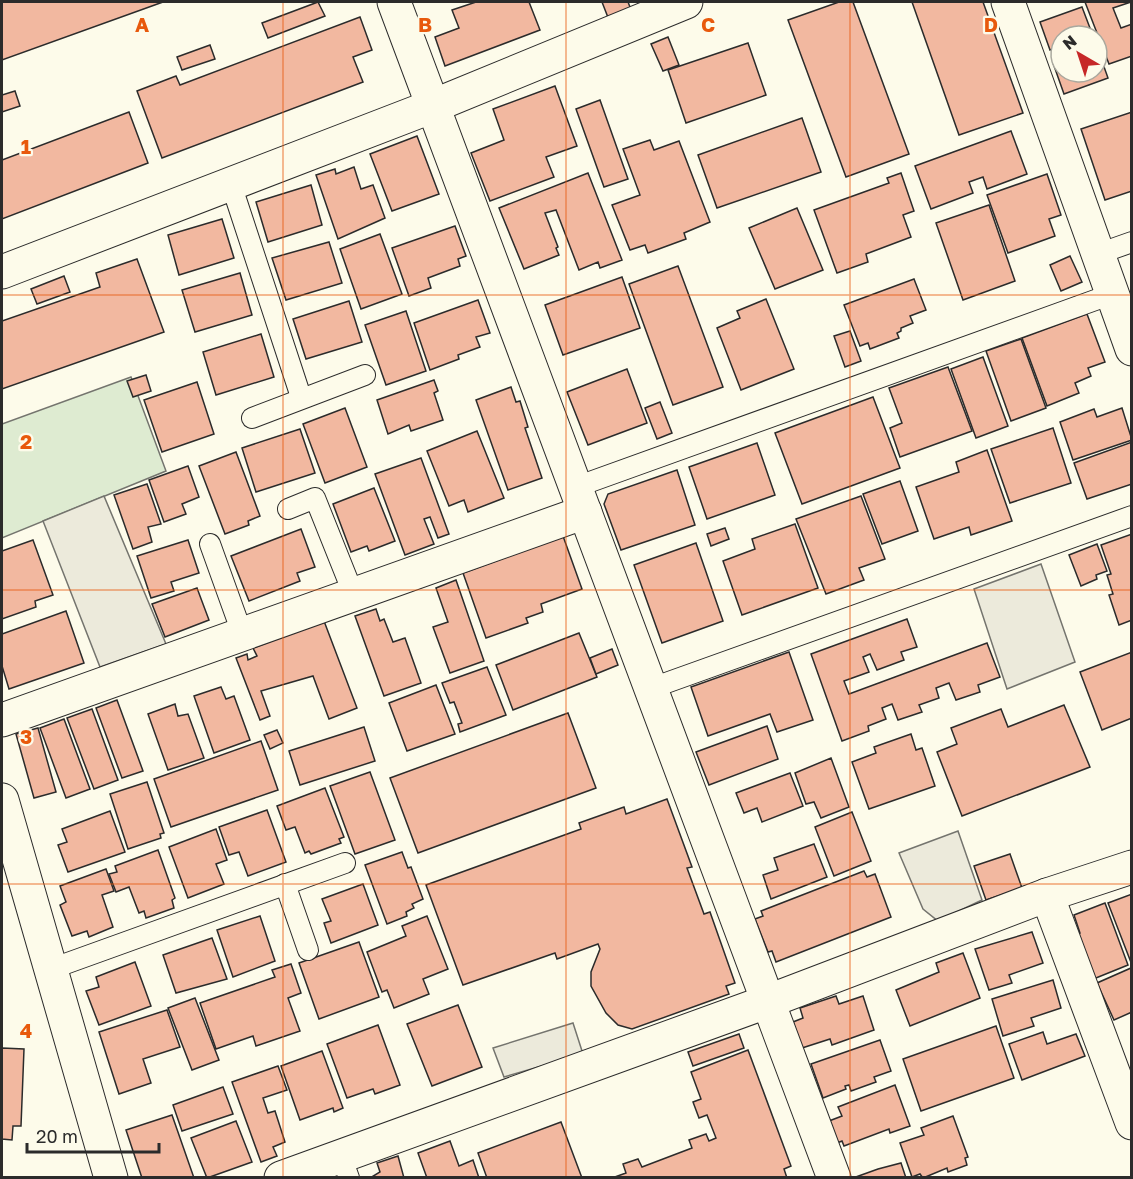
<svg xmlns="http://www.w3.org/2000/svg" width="1133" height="1179" viewBox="0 0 1133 1179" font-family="'Golos Text',sans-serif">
<rect width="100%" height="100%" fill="#fdfbea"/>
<path fill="#deebd1" stroke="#74746e" stroke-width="1.5" d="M131,377L166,471L2,538V424Z"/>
<g fill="#eceadb" stroke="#74746e" stroke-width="1.5">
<path d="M104,496L166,644L100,667L43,521Z"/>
<path d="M1041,564L1075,662L1007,689L974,589Z"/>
<path d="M958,831L982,900L938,921L923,909L899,853Z"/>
<path d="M573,1023L583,1054L504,1077L493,1048Z"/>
</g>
<g fill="#f2b8a0" stroke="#2b2b2b" stroke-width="1.5">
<path d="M2,2H163L2,60Z"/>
<path d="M318,2L325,16L268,38L262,23Z"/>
<path d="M476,2H529L540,30L445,66L435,37L459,28L452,10Z"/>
<path d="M602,2H628L632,12L609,20Z"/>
<path d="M839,2H853L909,154L846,177L788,20Z"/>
<path d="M912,2H983L1023,113L959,135Z"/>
<path d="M1085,2H1131L1113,8L1121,28L1132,24V56L1109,64Z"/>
<path d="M1082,7L1093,36H1061V46L1050,50L1040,22Z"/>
<path d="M360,17L372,50L353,57L363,82L162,158L137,91L176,76L180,85Z"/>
<path d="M668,37L679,65L663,71L651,44Z"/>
<path d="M748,43L766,95L686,123L668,70Z"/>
<path d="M210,45L215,59L182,70L177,57Z"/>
<path d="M1097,47L1108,78L1064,94L1053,63L1061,60V72H1097Z"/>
<path d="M555,86L577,146L546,157L554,177L490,201L471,153L504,140L493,109Z"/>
<path d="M15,91L20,106L2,112V95Z"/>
<path d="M600,100L628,179L604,187L576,109Z"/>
<path d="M129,112L148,163L2,219V160Z"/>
<path d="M1132,112V191L1105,200L1081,129Z"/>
<path d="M802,118L821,172L717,208L698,155Z"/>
<path d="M1011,131L1027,174L987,189L983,177L969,182L973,193L931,209L915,166Z"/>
<path d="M417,136L439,194L392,211L370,154Z"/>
<path d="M650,140L654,150L679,141L710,222L684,233L686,239L648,253L645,245L630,250L612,205L640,195L623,149Z"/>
<path d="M354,167L361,189L373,185L385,218L338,239L316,175L335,169L336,174Z"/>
<path d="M588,173L622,260L600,268L598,262L579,270L556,210L545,213L558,247L556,248L559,255L524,269L499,208Z"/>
<path d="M901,173L914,211L903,215L911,237L866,254L868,262L837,273L814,210L889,183L887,178Z"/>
<path d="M1047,174L1061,215L1049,219L1055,236L1008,253L987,195Z"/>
<path d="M311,185L322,225L268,242L256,202Z"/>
<path d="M989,205L1015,281L963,300L936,223Z"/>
<path d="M797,208L823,270L775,289L749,228Z"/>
<path d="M222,219L234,258L179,275L168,235Z"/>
<path d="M455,226L466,256L458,259L460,266L428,278L431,288L409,296L392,248Z"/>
<path d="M380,234L402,294L361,309L340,249Z"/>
<path d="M329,242L342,283L286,300L272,258Z"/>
<path d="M1070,256L1082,282L1061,291L1050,265Z"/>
<path d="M137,259L164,332L2,389V321L100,287L96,273Z"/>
<path d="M678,266L723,387L673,405L629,284Z"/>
<path d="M240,273L252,315L195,332L182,290Z"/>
<path d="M64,276L70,292L37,304L31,289Z"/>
<path d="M622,277L640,328L563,355L545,305Z"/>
<path d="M914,279L926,310L910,316L913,323L901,328V331L897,333L899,338L870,349L868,343L860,346L844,305Z"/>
<path d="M766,299L794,369L741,390L717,328L740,318L737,311Z"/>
<path d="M478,300L490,333L476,337L480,347L458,355L459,359L430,370L414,323Z"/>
<path d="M349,301L362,342L306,359L293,319Z"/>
<path d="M406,311L426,371L386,385L365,325Z"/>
<path d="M1087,314L1105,362L1088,368L1091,376L1075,383L1079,393L1047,406L1022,338Z"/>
<path d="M850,331L861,361L845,367L834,336Z"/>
<path d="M261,334L274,377L216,395L203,352Z"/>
<path d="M1021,339L1046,408L1011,421L986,351Z"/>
<path d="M983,357L1008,426L976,438L951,369Z"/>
<path d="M948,367L972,431L900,457L890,428L902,423L889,388Z"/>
<path d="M627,369L647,423L588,445L567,392Z"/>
<path d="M146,375L151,391L133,397L127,381Z"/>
<path d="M434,380L438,391L434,393L443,420L411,431L409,425L388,434L377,400Z"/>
<path d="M197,382L214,434L162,452L144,400Z"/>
<path d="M511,387L516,402L520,401L528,427L525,428L542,478L508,490L476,400Z"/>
<path d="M873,397L900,468L802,504L775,433Z"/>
<path d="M660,402L672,433L657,439L645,408Z"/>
<path d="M345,408L367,467L325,483L303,424Z"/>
<path d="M1122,408L1132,440L1073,460L1060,422L1094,409L1097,417Z"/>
<path d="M1053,428L1071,483L1010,503L991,449Z"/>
<path d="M300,429L315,473L256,492L242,448Z"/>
<path d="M477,431L504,498L468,512L464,500L449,506L427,451Z"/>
<path d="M1132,442V484L1087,499L1074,463Z"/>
<path d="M757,443L775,495L707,519L689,467Z"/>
<path d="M987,450L1012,521L971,535L969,527L934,539L916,487L959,472L956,462Z"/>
<path d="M236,452L260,516L248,521L249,525L225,534L199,466Z"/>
<path d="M421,458L449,534L438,538L430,517L424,519L434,544L405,555L375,474Z"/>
<path d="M188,466L199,497L182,504L186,514L164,522L149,480Z"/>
<path d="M677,470L695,525L621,550L604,504L608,494Z"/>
<path d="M900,481L918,531L882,544L863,494Z"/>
<path d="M147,484L161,524L148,527L152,542L133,549L114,495Z"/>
<path d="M374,488L395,541L369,551L367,546L351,552L333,504Z"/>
<path d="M861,496L885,559L859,568L864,580L826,594L796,519Z"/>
<path d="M795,524L818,588L742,615L723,561L755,549L752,539Z"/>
<path d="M725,528L729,539L711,546L707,534Z"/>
<path d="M301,529L315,567L297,573L300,581L249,601L231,556Z"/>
<path d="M1132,534V620L1119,625L1109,595L1113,594L1107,575L1111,574L1101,545Z"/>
<path d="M563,536L582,589L541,604L543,612L526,618L528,623L486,638L463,573Z"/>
<path d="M33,540L53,595L35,601L36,607L2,619V551Z"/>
<path d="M188,540L199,573L171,582L174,591L151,598L137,556Z"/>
<path d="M696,543L723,621L662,643L634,565Z"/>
<path d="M1097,544L1107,571L1096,575L1097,579L1081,586L1069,555Z"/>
<path d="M456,580L484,661L450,673L433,627L448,622L436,588Z"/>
<path d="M197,588L209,620L165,637L152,604Z"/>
<path d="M376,609L380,621L384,619L393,642L405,638L421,683L384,696L355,616Z"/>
<path d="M66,611L84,663L9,689L2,666V634Z"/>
<path d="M907,619L917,647L901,652L904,660L877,670L870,654L863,657L869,672L844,681L849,694L987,643L1000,677L978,685L980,692L956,700L949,683L936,688L939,698L919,705L922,712L898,720L892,704L882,708L886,719L868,726L869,731L842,741L811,654Z"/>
<path d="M324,621L357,708L329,719L313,676L261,691L270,716L260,720L236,658L247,654L248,660L257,656L253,648Z"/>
<path d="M579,633L597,677L513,710L496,665Z"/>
<path d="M612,649L618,665L596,674L590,658Z"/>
<path d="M789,652L813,720L777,732L770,714L708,736L691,687Z"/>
<path d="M1132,652V718L1102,730L1080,672Z"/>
<path d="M487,667L506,715L460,732L458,724L462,723L454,702L450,703L442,683Z"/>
<path d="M436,685L455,734L407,751L389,703Z"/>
<path d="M221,687L226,699L234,696L250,740L214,753L194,696Z"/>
<path d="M117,700L143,771L122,778L96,708Z"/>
<path d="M175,704L178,716L188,714L204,758L168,770L148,714Z"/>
<path d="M1064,705L1090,767L962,816L937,752L957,744L951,728L1001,709L1008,727Z"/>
<path d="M92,709L118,780L94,789L67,718Z"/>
<path d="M568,713L596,788L418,853L390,778Z"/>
<path d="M64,719L90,789L66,798L40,728Z"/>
<path d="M767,726L778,759L709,785L696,752Z"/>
<path d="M364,727L375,761L300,785L289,751Z"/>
<path d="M38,728L56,792L34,798L16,734Z"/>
<path d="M277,730L283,743L270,749L264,735Z"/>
<path d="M911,734L916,750L922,748L935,786L869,809L852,762L876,753L874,747Z"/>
<path d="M261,741L278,790L171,827L154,779Z"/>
<path d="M831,758L849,807L821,818L814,802L806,804L795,773Z"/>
<path d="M370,772L395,840L355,854L330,786Z"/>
<path d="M790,773L803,806L762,822L757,808L744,813L736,793Z"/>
<path d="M147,782L164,833L160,834L161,838L128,849L110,794Z"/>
<path d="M325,788L344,837L339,839L341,843L311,854L309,851L305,853L295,827L286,830L277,806Z"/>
<path d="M667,799L692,867L687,868L704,914L710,912L735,983L726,986L729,994L632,1029L618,1025L606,1013L591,986V972L600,949L598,944L557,959L555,953L463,985L426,885L581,829L579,823L624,807L626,814Z"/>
<path d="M267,810L286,862L248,876L239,852L229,855L219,827Z"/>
<path d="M110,811L125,852L68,872L58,845L67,842L62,829Z"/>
<path d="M852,812L871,861L834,876L815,827Z"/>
<path d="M216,829L227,860L216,864L224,884L188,898L169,847Z"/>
<path d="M814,844L827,877L771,899L763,875L778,870L774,858Z"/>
<path d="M158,850L175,898L172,900L174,908L146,918L144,911L139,913L129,887L116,892L109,874L117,872L115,866Z"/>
<path d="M402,852L408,868L411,867L423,899L412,904L414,908L406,912L407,916L387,924L365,865Z"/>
<path d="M1010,854L1022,888L986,900L974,866Z"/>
<path d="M106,869L114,891L102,895L113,927L89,937L87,931L72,936L60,905L66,902L60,886Z"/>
<path d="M864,871L867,877L875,874L891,917L776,962L772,951L768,952L755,919L763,916L761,911Z"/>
<path d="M363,884L378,925L331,943L324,923L331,921L322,899Z"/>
<path d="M1132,894V965L1108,903Z"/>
<path d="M1105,903L1128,965L1091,980L1074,936L1080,933L1074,915Z"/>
<path d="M260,916L275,961L233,977L217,930Z"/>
<path d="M427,916L448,969L423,979L429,994L394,1008L387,990L382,992L367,952L406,936L402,926Z"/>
<path d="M1032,932L1043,963L1009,975L1012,983L989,990L975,949Z"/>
<path d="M212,938L227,979L176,993L163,955Z"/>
<path d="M359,942L379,997L319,1019L299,963Z"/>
<path d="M963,953L980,998L910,1026L896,990L939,972L936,963Z"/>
<path d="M135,962L151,1006L99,1025L86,991L99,987L96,977Z"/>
<path d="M291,964L301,993L288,998L300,1031L256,1046L253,1036L216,1049L200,1003L275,977L272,970Z"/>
<path d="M1131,968L1132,1012L1114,1020L1097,983Z"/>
<path d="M1053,980L1061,1008L1031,1018L1034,1026L1003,1036L992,999Z"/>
<path d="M836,996L839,1004L863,996L874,1030L832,1045L830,1039L802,1048L793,1022L803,1018L800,1008Z"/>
<path d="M195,998L219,1060L192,1070L168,1008Z"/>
<path d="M458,1005L482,1067L432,1086L407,1024Z"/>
<path d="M167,1010L180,1047L143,1059L151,1083L119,1094L99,1032Z"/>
<path d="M378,1025L400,1085L375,1094L373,1089L347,1098L327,1044Z"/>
<path d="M996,1026L1014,1078L921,1111L903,1059Z"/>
<path d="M1043,1032L1047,1044L1076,1034L1085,1056L1022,1080L1009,1044Z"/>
<path d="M739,1034L744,1048L693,1066L688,1052Z"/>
<path d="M880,1040L891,1071L874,1077L876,1082L851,1091L849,1085L845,1086L846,1089L823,1098L811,1064Z"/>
<path d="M2,1048L24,1049L21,1126H13L12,1140L2,1139Z"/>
<path d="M748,1050L791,1166L784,1169L787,1178H612L626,1173L623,1164L638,1159L642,1167L692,1148L689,1140L706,1134L709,1141L716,1138L707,1115L699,1118L693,1102L701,1099L691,1072Z"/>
<path d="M322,1051L343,1108L334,1112L333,1108L300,1120L281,1066Z"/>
<path d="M278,1066L287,1090L263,1098L268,1113L275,1111L285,1142L273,1147L277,1156L261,1162L232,1082Z"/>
<path d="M895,1085L910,1126L890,1133L889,1129L844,1146L842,1141L837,1143L829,1121L842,1116L838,1107Z"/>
<path d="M223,1087L233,1114L182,1131L173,1105Z"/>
<path d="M172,1115L194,1178H142L126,1130Z"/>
<path d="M953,1116L968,1157L965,1158L967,1165L948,1172L947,1168L923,1178L920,1174L912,1177L900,1143L924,1135L921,1128Z"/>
<path d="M236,1121L252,1162L207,1178L191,1138Z"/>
<path d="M561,1122L582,1178H487L478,1153Z"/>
<path d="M450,1141L459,1166L473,1160L479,1178H427L418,1153Z"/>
<path d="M398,1156L404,1178H370L380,1172L377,1163Z"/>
<path d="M901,1163L906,1178H853L878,1169Z"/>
</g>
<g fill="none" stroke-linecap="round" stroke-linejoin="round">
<defs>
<g id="service">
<path d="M231,184L301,397"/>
<path d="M1098,254L1132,242"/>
<path d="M252,418L365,375"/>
<path d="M576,487L1112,294"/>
<path d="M288,509L315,498L353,593"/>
<path d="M210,544L242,633"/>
<path d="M652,688L1132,516"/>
<path d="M285,884L308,950"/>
<path d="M51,969L345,863"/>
<path d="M341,1156L349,1178"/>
</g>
<g id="minor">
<path d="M394,2L834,1178"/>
<path d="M1008,2L1132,349"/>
<path d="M2,272L433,106L686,2"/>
<path d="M2,720L585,512"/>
<path d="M1047,895L1132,1123"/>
<path d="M281,1178L769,1001L1047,895L1132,867"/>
</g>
<path id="tertiary" d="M2,800L111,1178"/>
</defs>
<use href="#service" stroke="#2b2b2b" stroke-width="22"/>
<use href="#minor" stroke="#2b2b2b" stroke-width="35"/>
<use href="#tertiary" stroke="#2b2b2b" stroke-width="35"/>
<use href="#service" stroke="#fdfbea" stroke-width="20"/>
<use href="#minor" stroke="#fdfbea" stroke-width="33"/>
<use href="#tertiary" stroke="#fdfbea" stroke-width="33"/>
</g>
<path fill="none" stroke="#e8590c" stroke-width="1.5" stroke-opacity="0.55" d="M283,2V1178M566,2V1178M850,2V1178M2,295H1132M2,590H1132M2,884H1132"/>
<g font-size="20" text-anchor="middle" font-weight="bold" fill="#e8590c" stroke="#fdfbea" stroke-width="4.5" stroke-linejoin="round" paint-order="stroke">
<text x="142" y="32">A</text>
<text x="425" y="32">B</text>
<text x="708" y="32">C</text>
<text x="991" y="32">D</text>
<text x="26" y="154">1</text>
<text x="26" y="449">2</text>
<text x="26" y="744">3</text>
<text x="26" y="1038">4</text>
</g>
<rect width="1133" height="1179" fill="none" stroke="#2b2b2b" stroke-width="6"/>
<g transform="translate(1079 54) rotate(321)"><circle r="28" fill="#fdfbea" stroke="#a9a89e" stroke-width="1.5"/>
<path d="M0-4.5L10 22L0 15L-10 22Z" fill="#c62828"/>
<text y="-9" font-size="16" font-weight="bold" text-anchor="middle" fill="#2b2b2b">N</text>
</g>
<path d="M27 1143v9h132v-9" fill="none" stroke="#2b2b2b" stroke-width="3"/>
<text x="36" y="1143" font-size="18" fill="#2b2b2b" stroke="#fdfbea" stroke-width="4.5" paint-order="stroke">20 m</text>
</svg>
